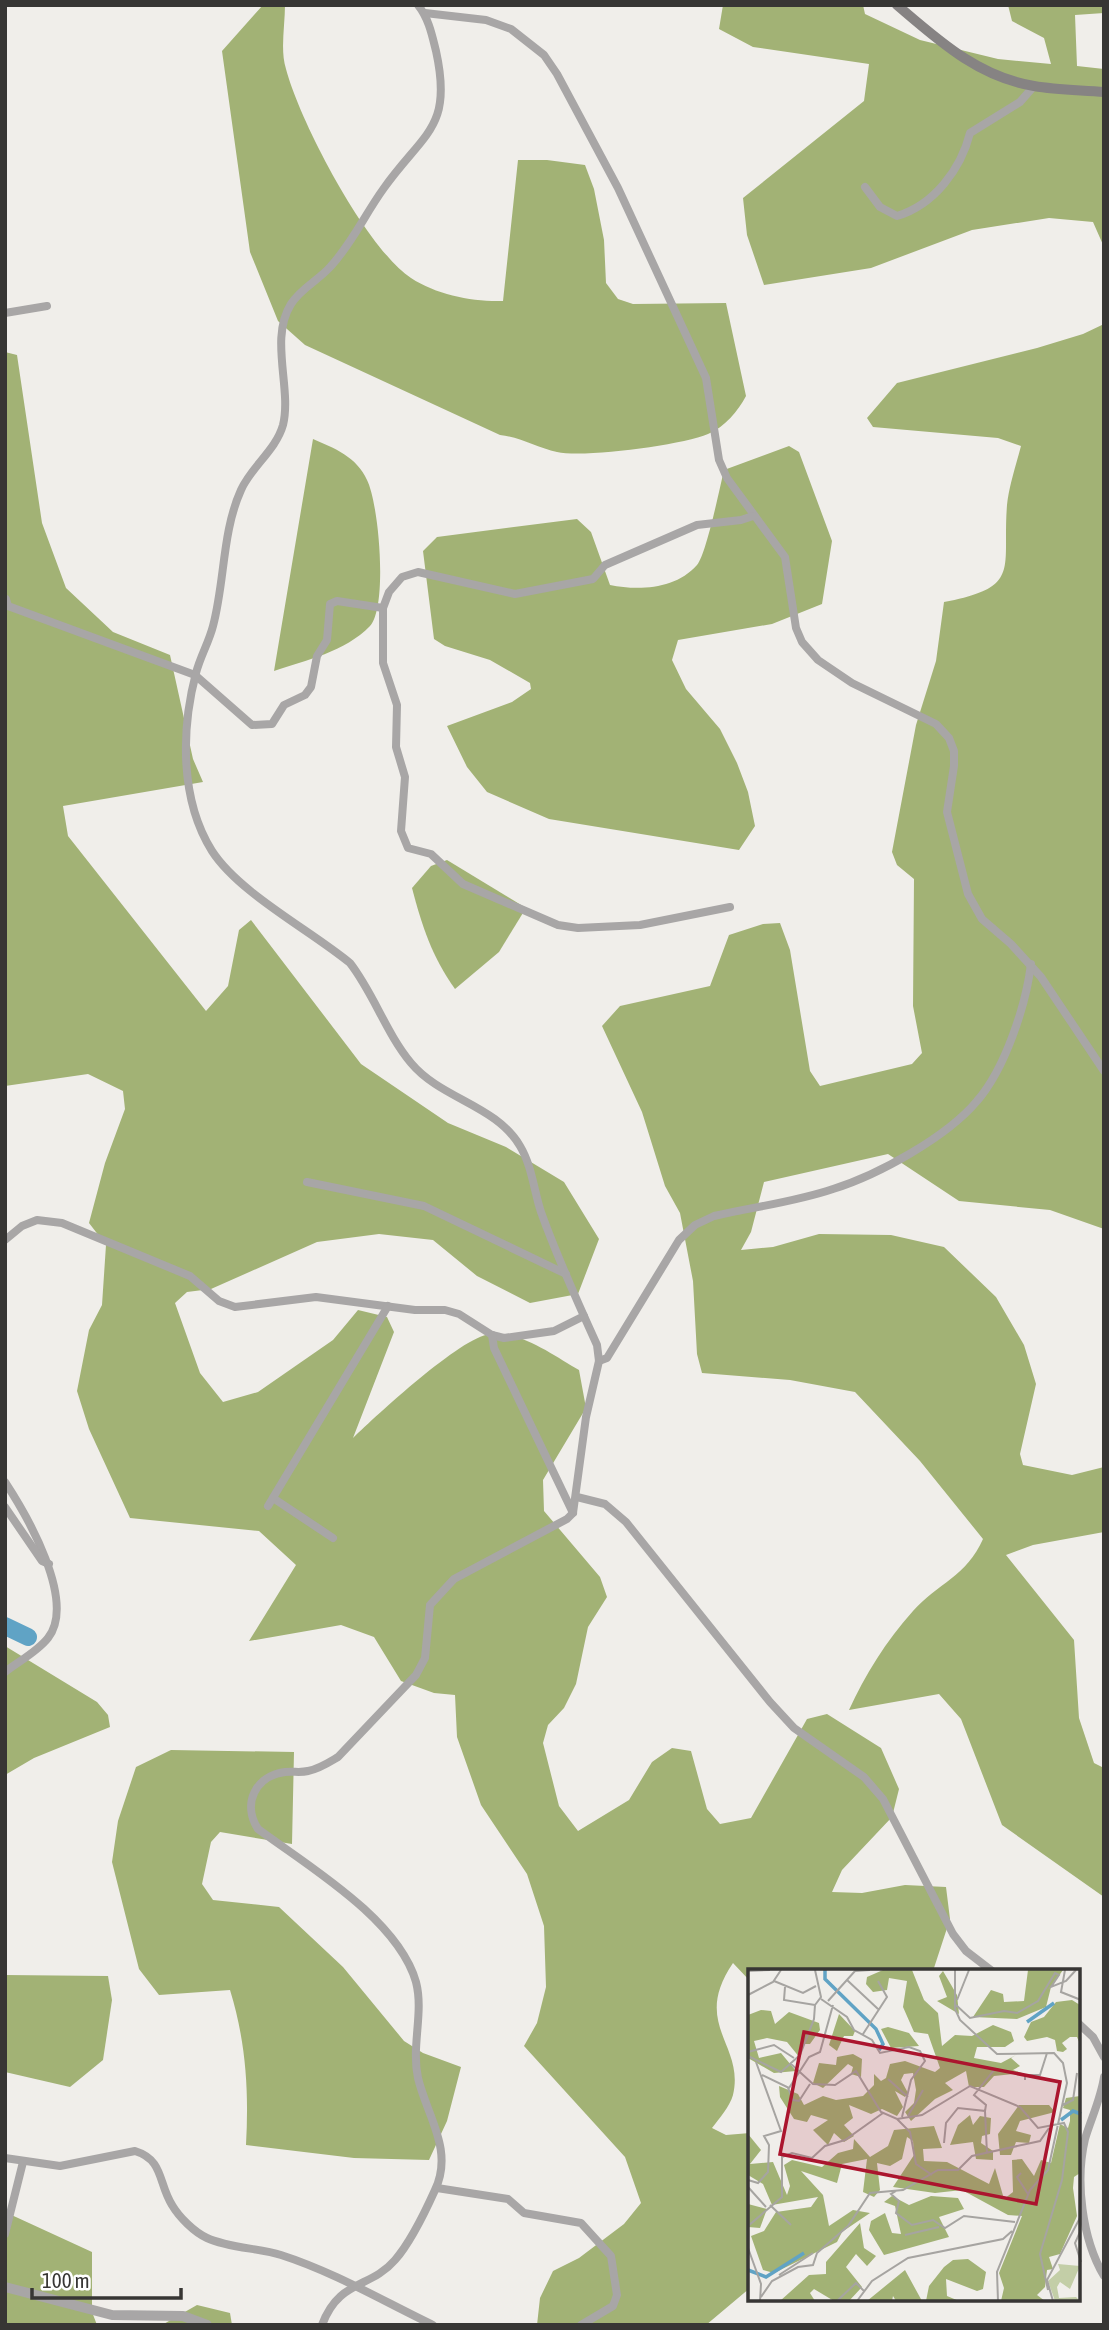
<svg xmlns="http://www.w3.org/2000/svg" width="1109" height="2330" viewBox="0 0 1109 2330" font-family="'Asap Condensed',sans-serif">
<rect width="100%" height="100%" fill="#f0eeea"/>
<g fill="#a2b275">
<path d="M263,5H285C285,25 280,51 286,69C300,122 366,248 411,278C437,295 473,302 503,301L518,160H547L585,165L594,189L604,240L606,283L618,299L633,304L726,303L746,396C738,411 725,427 708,434C682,445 585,458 557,452C538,448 521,437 500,435L305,345L278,321L250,252L222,51Z"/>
<path d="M723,5H863L865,14L920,40L998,59L1051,64L1044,38L1012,21L1008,5H1104V13L1075,15L1077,66L1104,69V247L1093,222L1049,218L972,230L871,268L764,285L747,235L743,198L864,101L869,64L753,47L719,29Z"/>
<path d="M1104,324V1229L1050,1210L959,1201L888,1154L764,1182L751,1232L741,1250L773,1247L819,1234L891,1235L944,1247L996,1297L1024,1345L1036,1384L1020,1454L1023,1465L1072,1475L1104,1467V1532L1033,1545L1006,1555L1074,1640L1079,1718L1094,1763L1104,1768V1897L1002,1825L961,1719L939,1694L849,1710C865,1675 886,1641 913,1611C937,1584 967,1576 983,1539L920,1461L855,1392L790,1380L702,1373L697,1354L693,1281L680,1213L665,1186L642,1112L602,1026L620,1006L710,986L729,935L763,924L780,923L790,950L810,1071L820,1086L912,1064L922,1053L913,1006L914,879L897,865L892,852L916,725L936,661L944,602C1022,587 1002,570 1007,505C1009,486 1016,465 1021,446L998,438L873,427L867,418L897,383L1037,348L1083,334Z"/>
<path d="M5,352L17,355L42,523L66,588L113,632L170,655L193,759L203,782L63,806L68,836L206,1011L228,986L239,930L251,920L361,1064L448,1123L506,1147L564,1182L599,1239L578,1294L530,1303L477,1276L433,1240L379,1234L317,1242L211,1289L187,1292L175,1303L200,1373L223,1402L258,1392L333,1340L358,1310L387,1317L394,1332L353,1438C377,1415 461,1337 490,1334C522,1331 554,1356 579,1370L586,1408L543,1480L544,1511L600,1577L607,1597L588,1627L576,1684L564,1708L548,1725L543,1743L559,1806L578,1831L629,1800L652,1762L672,1748L691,1751L707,1809L720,1824L751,1818L807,1719L827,1714L881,1748L899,1789L892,1817L842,1870L832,1892L862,1893L905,1885L946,1887L950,1919L933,1971H750V1981L733,1963C691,2025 745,2044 733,2095C730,2106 719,2119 712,2128L726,2135L750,2133V2288L706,2325H537L540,2298L553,2271L579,2258L624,2224L641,2203L625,2157L524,2046L537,2023L546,1987L544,1926L527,1874L481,1805L457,1737L455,1695L434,1693L401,1681L374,1637L341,1625L249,1641L296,1565L259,1531L130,1518L89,1429L77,1391L89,1330L102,1305L106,1245L89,1223L105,1163L125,1109L123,1091L88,1074L5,1086Z"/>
<path d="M313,439C334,448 357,457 367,480C379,504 388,606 370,626C345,652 306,660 274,671Z"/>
<path d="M789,446L799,452L832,541L822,604L772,624L678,640L672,660L686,689L720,729L737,763L748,792L755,826L739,850L549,819L487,792L467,767L447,726L512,702L531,689L530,683L490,660L445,646L434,639L423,551L437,537L577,519L591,532L610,585C639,591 676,589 697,565C706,555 720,487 724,470Z"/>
<path d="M447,860L526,908L499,952L455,989C432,957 422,926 412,888L431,866Z"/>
<path d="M5,1646L97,1702L108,1715L110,1727L34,1758L5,1775Z"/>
<path d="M171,1750L294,1752L292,1844L220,1832L211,1842L202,1884L213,1900L279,1907L343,1967L404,2041L423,2053L461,2067L447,2121L429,2160L354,2158L246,2145C249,2091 246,2042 230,1990L159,1995L139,1969L112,1862L118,1821L136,1767Z"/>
<path d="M5,1975L108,1976L112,2000L103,2060L70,2087L5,2072Z"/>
<path d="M5,2212L92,2252V2312L97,2325H5Z"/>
<path d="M197,2305L230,2313L232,2325H162Z"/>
</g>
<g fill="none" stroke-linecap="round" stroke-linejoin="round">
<path stroke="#60a3c5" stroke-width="18" d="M5,1626L28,1637"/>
<g stroke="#a8a6a6" stroke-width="8">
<path d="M425,13L486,20L511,29L544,55L557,74L618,188L706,378L719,460L727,478L785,557L796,628L802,642L818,660L852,683L936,724L949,738L954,751V766L947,812L968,894L982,919L1011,944L1041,977L1104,1071"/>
<path d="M865,187L880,207L897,216C934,205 961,169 970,133L1020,102L1034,86"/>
<path d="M5,313L47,306"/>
<path d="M6,599L8,606L195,675L252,725L272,724L284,705L305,695L311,687L317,656L327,640L330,604L337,601L383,608"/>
<path d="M730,907L640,925L578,928L558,925L463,884L431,854L408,848L401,831L405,777L396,747L397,705L383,663V608L389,592L402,577L418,572L515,594L593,579L605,565L697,525L741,520L753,516"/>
<path d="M307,1182L424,1206L566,1274"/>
<path d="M5,1240L22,1226L37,1220L62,1223L190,1276L219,1301L235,1307L316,1297L415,1310H445L459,1314L492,1335L504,1338L554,1331L584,1316"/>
<path d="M492,1335L494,1348L573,1513"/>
<path d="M599,1361L607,1358L679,1240L695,1225L714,1216C753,1207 795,1202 833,1189C878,1175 947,1137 977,1101C1005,1069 1026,1005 1031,964"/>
<path d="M5,1482C26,1514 77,1601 48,1638C37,1652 19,1661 5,1672"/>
<path d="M577,1497L605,1504L626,1522L770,1702L794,1728L864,1777L883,1799L953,1934L966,1951L992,1971"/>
<path d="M273,1498L333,1538"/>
<path d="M268,1506L388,1306"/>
<path d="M5,1507L42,1561L49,1564"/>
<path d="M1079,2024L1093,2037L1104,2057"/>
<path d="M1104,2077C1101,2098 1091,2119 1085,2139C1075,2181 1082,2239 1104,2276"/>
<path d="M5,2158L60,2166L135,2151C164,2160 158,2183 172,2205C179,2217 194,2232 207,2238C229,2248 258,2248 281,2255C334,2272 383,2301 433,2325"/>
<path d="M437,2188L508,2199L524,2213L581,2223L611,2256L617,2295L613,2306L581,2325"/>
<path d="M5,2234L23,2162"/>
<path d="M322,2325C339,2279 370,2289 395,2260C409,2244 426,2210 435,2190C454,2150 427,2116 418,2078C411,2046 424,2013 416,1982C398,1919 308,1866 258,1829C242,1804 255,1776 285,1772C293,1771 300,1773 308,1771C319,1769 328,1763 338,1757L416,1675L425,1658L430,1605L454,1579L567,1519L573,1513L586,1417L599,1361L597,1345C577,1301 557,1257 541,1212C534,1191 532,1166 520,1146C496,1105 441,1099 411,1063C386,1033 374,994 350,963C310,930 239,893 212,851C180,800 181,730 196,673C200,657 209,642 213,626C225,581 222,532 241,490C251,467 276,450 283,425C292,388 269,339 291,304C301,288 319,280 331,266C353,242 365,214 384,188C424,132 453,128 436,51C432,35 429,19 418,5"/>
</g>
<path stroke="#a8a6a6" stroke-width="10" d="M5,2287L112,2315L183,2316L207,2325"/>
<path stroke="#868383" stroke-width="10" d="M897,5C938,40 978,77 1034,86C1057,90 1081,90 1104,92"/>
</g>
<g transform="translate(748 1969)">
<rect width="332" height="332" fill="#f0eeea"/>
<path d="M310,295L332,297L322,320L312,313L309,318L311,329L328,328L332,332H307L300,312L312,301Z" fill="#c3cea7"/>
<path d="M135,1H164L176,31L190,44L194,77L207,66L224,67L245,56L263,63L266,72L257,78H229L226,89L253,94L268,86L263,89L272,97L265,101L274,104L246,107L236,118H221L218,102L197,114L205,121L187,130L163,152L157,143L166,134L168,121L165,104L156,105L153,111L160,124L157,128L147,122L155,138L149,147L134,140L123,145L101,136L105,149L96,156L106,167L96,173L86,164L80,176L65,161L80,151L63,146L59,153L46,150L32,128L31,117L50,125L56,136L75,127L88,131L115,127L126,116V105L133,112L138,109L142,95L157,92L187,103L192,99L180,65L166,63L155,38L159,12L141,9L139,21L125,23L118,15L119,8ZM280,1H315L303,18L298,38L269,50L225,48L243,21L255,25L256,33L276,32ZM195,2L209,26L211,45L189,32L199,28L191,7ZM324,31L332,36V75L329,68H322L314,74L319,80L315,83L309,82L307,71L299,68L279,72L276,68L283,53L296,48L308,33ZM13,41L23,42L27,55L41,43L71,54L72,61L62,75H52V89L39,73L19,69L6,72L11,89L33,84L48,102L26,104L0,89V46ZM91,45L107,62L105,67H96L89,82L81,76ZM140,58L161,64L171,77L143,79L133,60ZM105,85L114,90L113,108L103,105L105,98L100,95L75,119L65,114L71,94L88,96L89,88ZM332,127V204L326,208L325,219L329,247L312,285L301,288L305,300L299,301L297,318L289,326L297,332H253L256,319L251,304L274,247L260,246L214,221L187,224L145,218L166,186L165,172L159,168L154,190L142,197L129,194L132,221L126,228L115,223L119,190L94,195L89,214L53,202L75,226L81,257L105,241L122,244L94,263L89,273L26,304L15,301L3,267L16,262L28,243L63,238L70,228L24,236L15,215L0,206V165L13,181L2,195L25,193L39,226L42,217L36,196L44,191L74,198L90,184L105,180L106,170L122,188L140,177L146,161L186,157L194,179L175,180L176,192L199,193L241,215L247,199L256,230L265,223L264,191L274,190L286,207L293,191L303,194L312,155L320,159L322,152V141L315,139L318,129ZM271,136H301L307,143L272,152L268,162L283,166L281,174L268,173L263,186H252L250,165ZM222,146L225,156L232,147L243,149L242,165L234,167L233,174L245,182V191L228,190L225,173L202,176L210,156ZM144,227L161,236L183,227L210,229L216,240L191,248L201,268L136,286L121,261L123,252L137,244L144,264L153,265L147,237L136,233ZM0,235L19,240L12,259L0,258ZM112,254L116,279L128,287L119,297L108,285L98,298L114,318L101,332H86L66,320L62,324L67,332H32L61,306L78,305V293ZM220,290L238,303L235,320L229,322L198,310L199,327L211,332H178L181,317L196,298L205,291ZM157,301L174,332H148L145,327L144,332H119Z" fill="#a2b275"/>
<path fill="none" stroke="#60a3c5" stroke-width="3.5" d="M77,1V10L128,60L135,75L131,81M279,53L306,34M313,151L325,142L333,145M0,301L18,308L56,284"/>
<path fill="none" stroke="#a6a4a1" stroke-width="2" d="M207,1V40L212,51L249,85L306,84L315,94L319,114L300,201L282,221L249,303L250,332M317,1L313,23L333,31M0,2L22,1M99,11L130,40M26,12L55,24L68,17M37,18L36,31L67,36M0,26L25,13L33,1M73,30L99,48L106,61L124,71L132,84L161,78L172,82L177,92L163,111L154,148M209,31L221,1M80,32L107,2L122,1M208,36L222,49L256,42L269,44L290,32L307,4L311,6L303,18L318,12L328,1M115,65L139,28L130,12M0,83L26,76L46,89M0,87L33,103L52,86L66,50L67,36L73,28L67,1M43,95L65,115L87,116L108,102L133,143L149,150L174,146L222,117L272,138L290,159L316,154L320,163L314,211L292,285L300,321M14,106L41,119L61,88L72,83L85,36M140,110L160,128M277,111V106H292L299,84M40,119L45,131L51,132L62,115M315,136L325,131L329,104M237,142L238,136L226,126L246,101M160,147L175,121M149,150L162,163L168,195L184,206M196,174L198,154L210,139L237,142L239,185M273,204L269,208L280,225M0,211L10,214L20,203L21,176L16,167L33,162L8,93M0,218L18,238M148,222L143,225L151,232L148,244L164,256L185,251L197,259L216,247L267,253M22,236L43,256M0,257L34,228V188L44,184L64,189L77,177L97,171L135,144M332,263L327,274L333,293M157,266L191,258M0,279L13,315L12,332M31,306L65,284M13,328L24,312L50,298L65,296L69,284L100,257L122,224L155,221L190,201H210L224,187L292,172L301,159M89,332L108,314L116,322M109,332L124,312L160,289L255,270L264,262M305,332L299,311L333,247"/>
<path fill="#ab152e" fill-opacity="0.15" stroke="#ab152e" stroke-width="3.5" d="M56,63L312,113L288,235L32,185Z"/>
<rect width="332" height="332" fill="none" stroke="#373634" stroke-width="3.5"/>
</g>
<rect width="1109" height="2330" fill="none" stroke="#373634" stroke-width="14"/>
<path d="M32 2288v10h149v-10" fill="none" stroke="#373634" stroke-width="3.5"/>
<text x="42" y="2288" font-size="21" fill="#373634" stroke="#ffffff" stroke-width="5" paint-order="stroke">100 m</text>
</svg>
